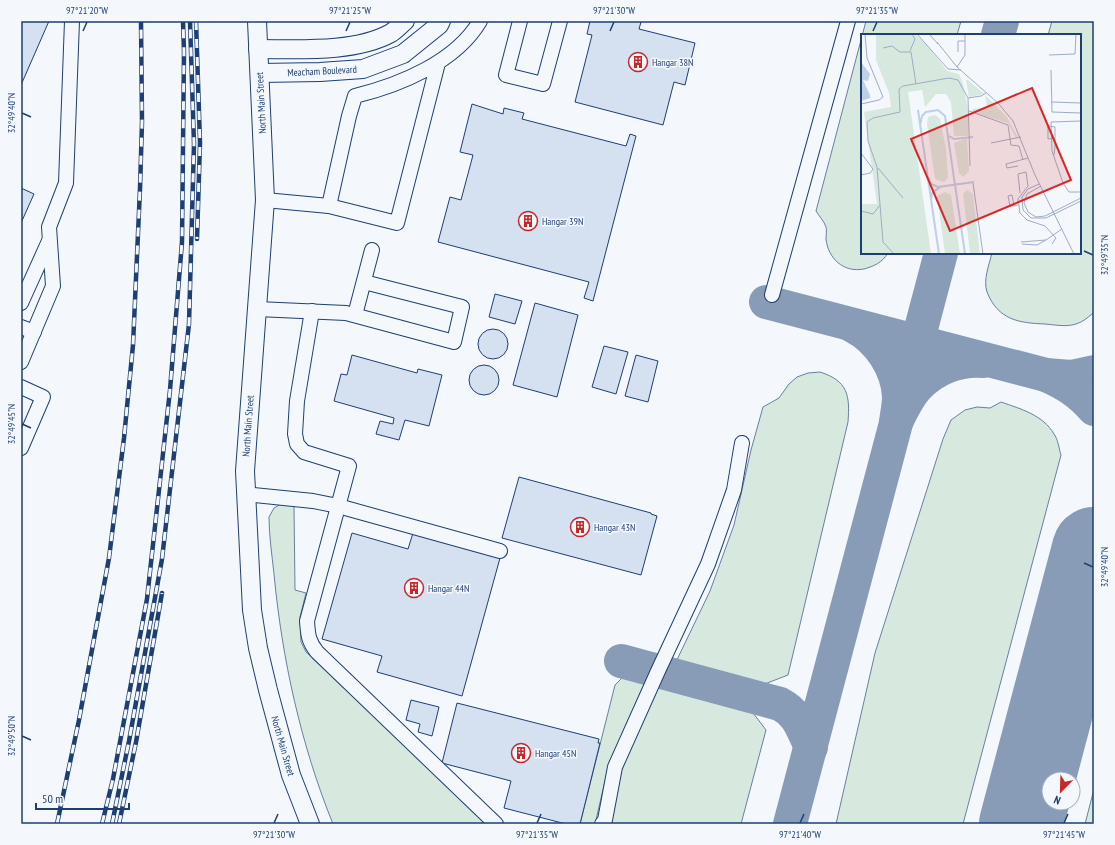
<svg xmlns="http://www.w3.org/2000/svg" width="1115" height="845" viewBox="0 0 1115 845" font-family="'PT Sans Narrow',sans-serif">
<rect width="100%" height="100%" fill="#f4f7fb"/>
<g fill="#d7e8df" stroke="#687fa3">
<path d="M866,21H961L957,35H862V253H888C882,263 874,266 864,269C843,273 828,258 826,239C826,235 827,230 826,227C824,221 819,216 816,211Z"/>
<path d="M1052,21H1094V313H1093C1076,329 1066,326 1045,324C1019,323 998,320 987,292C983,280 989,265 992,253H1080V35H1048Z"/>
<path d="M820,372C848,381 850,395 848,422L788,675L757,687L674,666L710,591L734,525L751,450L763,407L779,398L789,384L797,377L808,373Z"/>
<path d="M1001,402C1021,409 1043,415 1054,434C1058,439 1059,449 1061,455L963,824H836L875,653L943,439L951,420L965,410L977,407L990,408Z"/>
<path d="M281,504L294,506L295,590L306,593L300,617L301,642L306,652L487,824H333C301,745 282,659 274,574C272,555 269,536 269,517L274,508Z"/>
<path d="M629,675H633L642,678L644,685L609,764L595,824H580L615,685L624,676Z"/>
<path d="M660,682L747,705L766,730L741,824H610L621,770Z"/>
<path d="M1094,789V824H1085Z"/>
</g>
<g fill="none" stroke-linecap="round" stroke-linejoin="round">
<g stroke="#889bb7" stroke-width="34">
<path d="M998,35L1002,21"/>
<path d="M766,302L1046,375L1071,377L1094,372"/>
<path d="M853,326C879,339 898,369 899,397C899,405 897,414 896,422C902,410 908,397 917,387C934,369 958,359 983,361"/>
<path d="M1046,375C1066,384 1079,392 1094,409"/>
<path d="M621,661L780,704C799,714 802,729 811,747"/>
<path d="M790,824L941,253"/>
</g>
<path stroke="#889bb7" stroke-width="84" d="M1021,824L1094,549"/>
</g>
<g fill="#d5e0f0" stroke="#1d3f73">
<path d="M21,21H49L21,85Z"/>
<path d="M590,21H638L641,22L639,29L695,43L685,85L674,82L663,125L575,102L592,35L587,34Z"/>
<path d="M472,104L503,114L504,108L524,113L522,119L626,146L630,134L636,136L593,301L584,298L589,282L438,242L450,197L461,200L473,155L460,152Z"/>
<path d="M21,188L34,194L21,223Z"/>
<path d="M495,294L522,301L515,324L489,317Z"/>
<path d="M535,303L578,315L557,397L513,385Z"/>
<circle cx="493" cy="344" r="15"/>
<path d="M604,346L628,352L616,394L592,387Z"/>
<path d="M352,355L417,373L418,369L442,375L429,426L405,420L399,440L376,434L380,421L393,424L394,418L334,401L341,374L347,375Z"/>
<path d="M636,355L658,361L648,402L625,396Z"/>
<circle cx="484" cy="380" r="15"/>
<path d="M519,477L651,513V514L657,516L641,575L502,538Z"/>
<path d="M352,533L408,549L413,533L500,558L462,696L377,672L382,656L322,639Z"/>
<path d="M411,700L439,707L432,736L418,732L420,724L406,720Z"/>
<path d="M457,703L599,739L598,743H600L580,824H566L504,808L511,781L442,763Z"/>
</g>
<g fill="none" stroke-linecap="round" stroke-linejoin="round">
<defs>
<g id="minor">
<path d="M520,21L506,75L543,84L560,21"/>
<path d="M438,63L397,223L329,206L349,116L355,96C400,85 456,62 480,21"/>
<path d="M265,200L329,206"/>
<path d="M772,295L848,21"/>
<path d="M21,303L49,241"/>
<path d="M257,309L346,313L454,342L462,307L364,282"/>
<path d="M312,311L297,401L295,434L297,444L304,452L349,466L307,621C308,634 308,641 317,652L496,824"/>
<path d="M355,315L372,250"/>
<path d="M21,327L34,332"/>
<path d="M21,362L53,286L49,227L66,183L72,21"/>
<path d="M21,387L43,397L21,448"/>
<path d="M245,494L313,501L338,506L500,551"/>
<path d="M602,824L605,820L615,767L658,671L708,564L734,490L742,443"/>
</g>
<g id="major">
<path d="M257,21L265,200L245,471L252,610L258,648L268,690L291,775L310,824"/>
<path d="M258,49C298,49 355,53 391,33C396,30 400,25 405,21"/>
<path d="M260,73L320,72L363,69L403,54L439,25L441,21"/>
</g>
</defs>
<use href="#minor" stroke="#1d3f73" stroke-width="16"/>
<use href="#major" stroke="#1d3f73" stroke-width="20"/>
<use href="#minor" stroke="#f4f7fb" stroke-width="14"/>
<use href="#major" stroke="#f4f7fb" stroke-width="18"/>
<defs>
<g id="rail">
<path d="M196,21L200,143L197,239"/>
<path d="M57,824L79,720L109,558L124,438L133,345L140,189L142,122L141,21"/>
<path d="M102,824L113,779L147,599L170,390L182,242L184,52L183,21"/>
<path d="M112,824L129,741L162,559L189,324L194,144L190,21"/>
<path d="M119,824L136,742L162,593"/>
</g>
</defs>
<use href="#rail" stroke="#1d3f73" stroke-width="4.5"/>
<use href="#rail" stroke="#f4f7fb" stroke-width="3" stroke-dasharray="9" stroke-linecap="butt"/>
</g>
<path fill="none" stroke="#1d3f73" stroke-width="1.5" d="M83,31L87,22M346,31L350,22M610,31L614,22M873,31L877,22M22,113L31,117M1084,251L1093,255M22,424L31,428M1084,563L1093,567M22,736L31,740M274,823L278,814M537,823L541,814M800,823L804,814M1064,823L1068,814"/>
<defs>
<symbol id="building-ring" viewBox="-11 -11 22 22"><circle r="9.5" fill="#f4f7fb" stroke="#c62828" stroke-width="1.5"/><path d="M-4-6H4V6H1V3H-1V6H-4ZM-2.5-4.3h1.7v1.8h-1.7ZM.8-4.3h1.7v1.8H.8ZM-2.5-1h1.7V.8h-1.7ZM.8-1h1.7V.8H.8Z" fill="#c62828"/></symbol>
</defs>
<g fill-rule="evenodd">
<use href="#building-ring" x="627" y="51" width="22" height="22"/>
<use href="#building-ring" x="517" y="210" width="22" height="22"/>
<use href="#building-ring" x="569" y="516" width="22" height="22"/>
<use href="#building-ring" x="403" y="577" width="22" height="22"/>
<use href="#building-ring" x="510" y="742" width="22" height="22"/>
</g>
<g text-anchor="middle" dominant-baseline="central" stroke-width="3" stroke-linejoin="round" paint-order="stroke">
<g font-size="10" fill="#1d3f73" stroke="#f4f7fb" text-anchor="start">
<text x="652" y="62">Hangar 38N</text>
<text x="542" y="221">Hangar 39N</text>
<text x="594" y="527">Hangar 43N</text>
<text x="428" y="588">Hangar 44N</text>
<text x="535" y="753">Hangar 45N</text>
</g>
<g font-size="10" fill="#1d3f73" stroke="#f4f7fb">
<text transform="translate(322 71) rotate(-3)">Meacham Boulevard</text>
<text transform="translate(261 103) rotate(-93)">North Main Street</text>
<text transform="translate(248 426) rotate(-86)">North Main Street</text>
<text transform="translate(283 746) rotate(74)">North Main Street</text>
</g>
</g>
<g transform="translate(861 34)">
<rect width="220" height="220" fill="#f4f7fb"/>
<path d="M15,0H54L66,11L86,37L98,40L102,50L107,76V102H93L90,68L85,60H75L64,73L61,56L47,58L70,220H0V170H16L3,78L30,73L28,59L15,26ZM105,46H107L123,60L108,63ZM124,61L145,82L157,103L155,104L147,89L110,78L112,75L126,73ZM74,81L79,85L85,115L87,144L83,148L74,145L66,90L67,83ZM106,104L108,137L102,143L98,139L93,109ZM106,156L112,160L119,220L109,219L102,160ZM84,158L90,161L99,220H84L76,162Z" fill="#d7e8df"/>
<path d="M0,28L9,40L7,47L2,46L9,61V64L0,67Z" fill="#bed0e5"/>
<path fill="none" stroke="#bed0e5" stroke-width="2" d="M57,76L78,220M59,92L61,82L65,78L77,76L84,82L104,220M88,102L93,105L112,103M67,143L70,150L77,153L113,148M70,167L71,159L79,153"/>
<path fill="none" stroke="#9eadc5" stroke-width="1" d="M56,0L87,35L100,36M68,0L77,10M76,8L96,33L137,69L152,87L174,141L213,220M22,14L31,12L39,18H50L55,50M49,17L54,5L51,0M97,18V7H104M188,21L214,20L215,0M96,33L104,21V0M190,36L191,78L220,79M107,64L109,132M190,68L220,69M0,70L18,66L22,63L6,24L4,0M108,77L147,91L150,111L158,112L162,126M220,87L190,88L191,117L202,149L208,158H220M130,109L160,103M0,119L12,135L9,139L0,141M193,121L194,113V93L187,92V105L194,104M157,132L146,134L145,130L167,124M17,134L42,164M112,149L122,220M178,150L167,155L161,163L162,176L170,184H185L220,167M180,152L166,160L163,169L167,178L175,183L184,182L220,164M159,159L157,140L165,138L167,152L157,165L159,179L166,186L184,192L195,204L191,210M153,172L151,161L147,162L149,172H153L157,171M0,177L12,180L19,171M185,206L201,195M160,208L185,206L176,211L161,210M33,220L22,208L16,133L7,107L6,88L12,84L39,78L38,55L42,52L88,44L97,46L107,64L120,62L125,59"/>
<path fill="#d62828" fill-opacity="0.15" stroke="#d62828" stroke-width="2" d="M171,54L210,146L89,197L50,105Z"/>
<rect width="220" height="220" fill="none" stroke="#1d3f73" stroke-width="2"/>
</g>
<rect width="1115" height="845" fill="none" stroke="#f4f7fb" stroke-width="44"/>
<g transform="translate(1061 791) rotate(203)"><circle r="19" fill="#f4f7fb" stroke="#9eadc5"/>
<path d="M0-3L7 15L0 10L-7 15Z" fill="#c62828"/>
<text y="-6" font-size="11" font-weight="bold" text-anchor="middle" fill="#1d3f73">N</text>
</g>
<path d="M36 803v6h93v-6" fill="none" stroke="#1d3f73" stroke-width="2"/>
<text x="42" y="803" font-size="12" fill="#1d3f73" stroke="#f4f7fb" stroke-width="3" paint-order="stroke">50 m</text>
<rect x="22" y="22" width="1071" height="801" fill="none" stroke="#1d3f73" stroke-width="1.5"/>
<g font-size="10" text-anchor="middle" fill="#1d3f73">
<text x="87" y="14">97°21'20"W</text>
<text x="350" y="14">97°21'25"W</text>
<text x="614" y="14">97°21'30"W</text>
<text x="877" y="14">97°21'35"W</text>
<text transform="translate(11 113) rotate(-90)" y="4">32°49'40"N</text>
<text transform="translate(1104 255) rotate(-90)" y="4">32°49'35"N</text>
<text transform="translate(11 424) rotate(-90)" y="4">32°49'45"N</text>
<text transform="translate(1104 567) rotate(-90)" y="4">32°49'40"N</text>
<text transform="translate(11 736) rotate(-90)" y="4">32°49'50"N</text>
<text x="274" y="838">97°21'30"W</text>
<text x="537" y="838">97°21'35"W</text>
<text x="800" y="838">97°21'40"W</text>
<text x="1064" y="838">97°21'45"W</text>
</g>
</svg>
